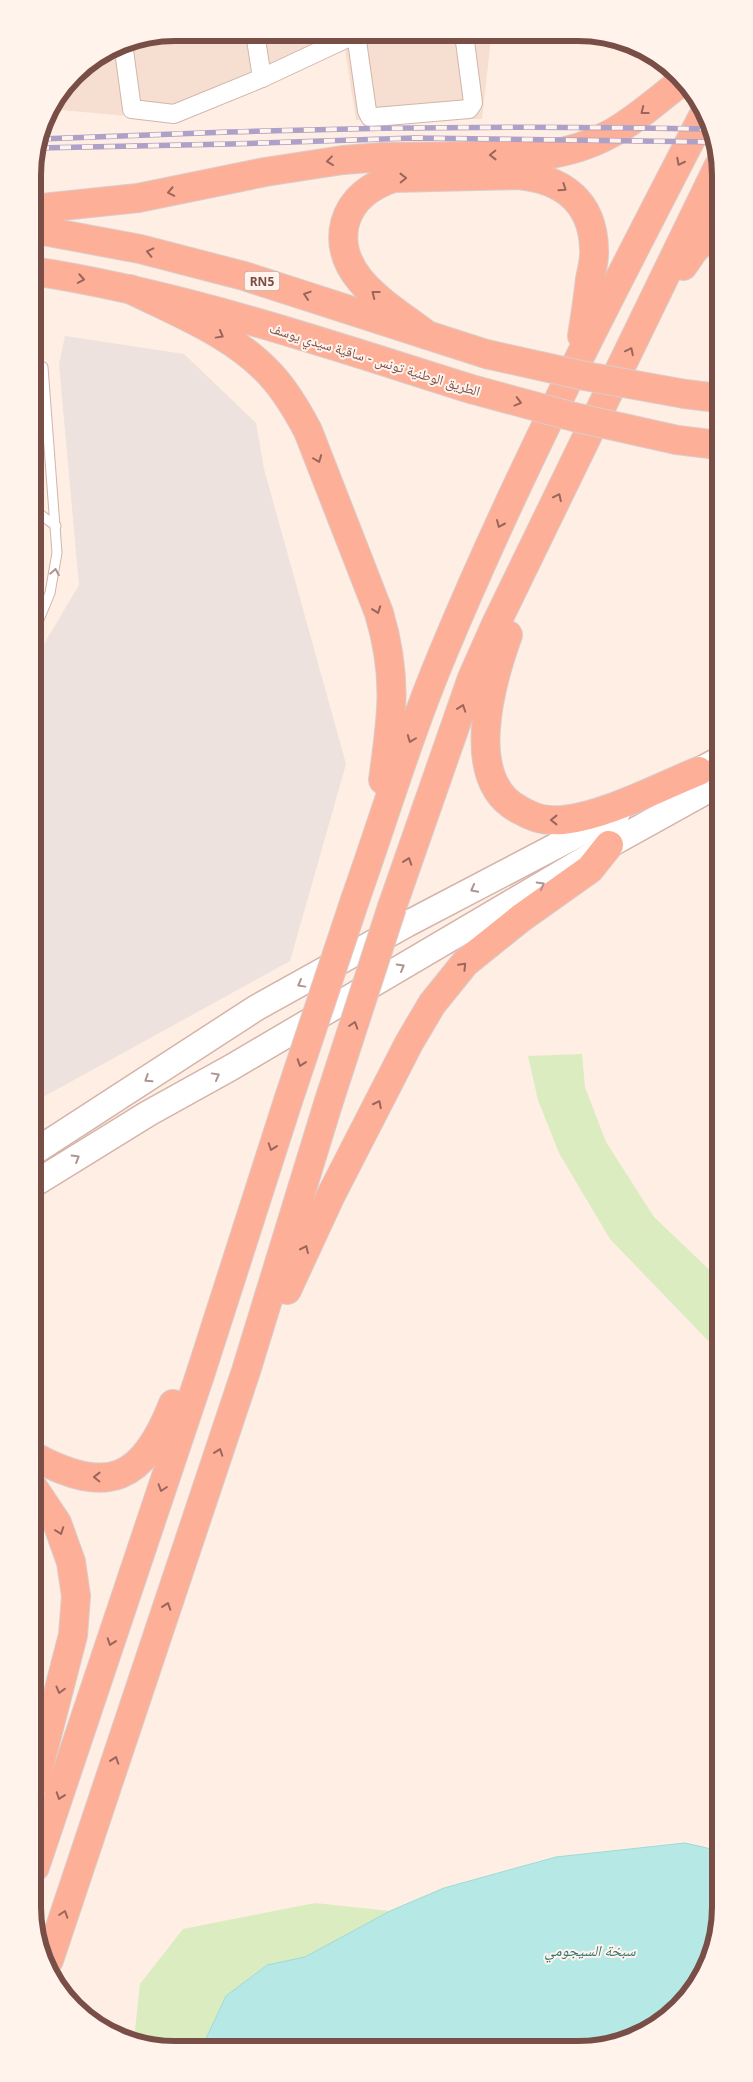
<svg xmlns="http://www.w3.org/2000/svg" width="753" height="2082" viewBox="0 0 753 2082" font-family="'Noto Sans','Noto Naskh Arabic',sans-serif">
<rect width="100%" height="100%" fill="#feeee3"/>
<path fill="#f6ded1" d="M175,33L535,35L491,38L482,119L356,120L345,49L172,120L50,109L81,68L121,43Z"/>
<path fill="#ede2de" d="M65,336L184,354L256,423L264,469L346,764L290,961L34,1102V661L79,585L59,364Z"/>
<g fill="#dcecc1">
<path d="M582,1054L585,1087L606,1142L654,1217L719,1279V1352L610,1239L559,1153L538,1100L528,1056Z"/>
<path d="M315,1903L390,1911L305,1957L266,1965L226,1996L202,2047H148L134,2039L140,1984L183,1929Z"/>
</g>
<path fill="#b6e9e5" stroke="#9cdbd7" d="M685,1843L720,1851V1916L710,1961L685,2001L649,2030L606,2047H202L226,1996L267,1965L305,1957L390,1911L444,1888L556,1857Z"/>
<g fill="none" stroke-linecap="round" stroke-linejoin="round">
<defs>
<g id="service">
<path d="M33,509L56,526"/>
<path d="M33,599L45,605"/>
<path d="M33,634L50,593L57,553L43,367"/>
</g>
<g id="minor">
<path d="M255,33L262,78"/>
<path d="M356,34L367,111L370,117H375L469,109L473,103L472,95L464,34"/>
<path d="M123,43L132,109L174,114L262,78L356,34"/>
</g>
<g id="secondary">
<path d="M681,780L719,760"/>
<path d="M34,1152L256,1008L407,924L617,814"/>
<path d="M34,1184L149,1113L232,1067L609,845L719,784"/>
</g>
<g id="trunk">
<path d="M33,209L138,198L265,172L343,160L382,157L545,155C608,146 635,118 682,81"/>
<path d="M33,229L140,249L244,276L486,354"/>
<path d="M683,266L694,250L718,227"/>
<path d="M33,271C183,294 327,344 471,389"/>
<path d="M130,289C178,313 233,334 270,374C286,391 297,410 308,431L379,613C398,677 392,716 383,780"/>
<path d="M427,335C391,307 332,276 345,223C352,198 371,186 393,178L518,175C562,179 593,201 594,249C595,259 592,269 590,279C588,298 585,317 582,336"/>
<path d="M685,394L718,398"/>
<path d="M677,440L718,445"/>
<path d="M508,635C491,682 462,781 520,810C536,819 545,821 563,820C605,816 659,787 699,771"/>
<path d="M355,900C384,818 409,734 443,653C519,470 611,294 702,118"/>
<path d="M392,907L472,678L496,624L718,167"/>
<path d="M287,1290L330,1197L409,1043L432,1004L465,963L521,918L590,869L609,845"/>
<path d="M35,1457C108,1496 143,1481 173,1404"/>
<path d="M35,1490L57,1523L71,1562L76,1596L73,1635L35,1782"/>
<path d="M35,1867L200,1375L288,1101"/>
<path d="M49,1960L246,1371L328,1104"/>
</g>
</defs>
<use href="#service" stroke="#d2b5ab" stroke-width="11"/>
<use href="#minor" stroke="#d2b5ab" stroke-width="20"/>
<use href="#secondary" stroke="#d5b3a9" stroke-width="28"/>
<use href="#trunk" stroke="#d9cdcb" stroke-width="30"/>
<use href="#service" stroke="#fff" stroke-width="9"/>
<use href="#minor" stroke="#fff" stroke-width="18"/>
<use href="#secondary" stroke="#fff" stroke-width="25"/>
<use href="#trunk" stroke="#feaf98" stroke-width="28"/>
<defs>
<g id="rail">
<path d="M40,139C103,137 166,134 229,132C388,127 548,126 708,129"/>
<path d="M38,148L230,144L414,138L715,142"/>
</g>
</defs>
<use href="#rail" stroke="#aea1c8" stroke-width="5.5"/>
<use href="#rail" stroke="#fff3eb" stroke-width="4" stroke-dasharray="11" stroke-linecap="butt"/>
<defs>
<g id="trunk-bridge">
<path d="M486,354L585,376L685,394"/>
<path d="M471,389L574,417L677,440"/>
<path d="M288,1101L355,900"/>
<path d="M328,1104L392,907"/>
</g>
</defs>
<use href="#trunk-bridge" stroke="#d9cdcb" stroke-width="30" stroke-linecap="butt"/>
<use href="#trunk-bridge" stroke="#feaf98" stroke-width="28"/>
</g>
<defs><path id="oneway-chevron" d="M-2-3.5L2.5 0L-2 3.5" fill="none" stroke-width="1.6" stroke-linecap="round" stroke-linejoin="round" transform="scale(1.25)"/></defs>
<g stroke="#9a665b">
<use href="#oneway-chevron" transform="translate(644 111) rotate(142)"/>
<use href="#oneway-chevron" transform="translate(493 155) rotate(179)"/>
<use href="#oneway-chevron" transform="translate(330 161) rotate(173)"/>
<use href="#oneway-chevron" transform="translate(680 162) rotate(117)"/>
<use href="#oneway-chevron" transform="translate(403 178) rotate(-1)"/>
<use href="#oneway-chevron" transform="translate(563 188) rotate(35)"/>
<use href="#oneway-chevron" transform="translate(171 192) rotate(169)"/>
<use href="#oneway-chevron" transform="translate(150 252) rotate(-167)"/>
<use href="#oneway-chevron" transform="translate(81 279) rotate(10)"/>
<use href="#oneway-chevron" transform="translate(375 294) rotate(-142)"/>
<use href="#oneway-chevron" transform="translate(307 295) rotate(-162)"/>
<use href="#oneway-chevron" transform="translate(220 335) rotate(29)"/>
<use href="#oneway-chevron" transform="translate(630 351) rotate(-64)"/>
<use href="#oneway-chevron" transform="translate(518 402) rotate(15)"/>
<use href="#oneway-chevron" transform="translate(318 459) rotate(69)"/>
<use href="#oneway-chevron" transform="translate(558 497) rotate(-64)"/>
<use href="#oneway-chevron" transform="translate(500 524) rotate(114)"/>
<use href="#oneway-chevron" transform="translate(377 610) rotate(70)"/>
<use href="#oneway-chevron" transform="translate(462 708) rotate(-71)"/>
<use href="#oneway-chevron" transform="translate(411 739) rotate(111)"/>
<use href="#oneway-chevron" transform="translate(554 820) rotate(-180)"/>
<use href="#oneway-chevron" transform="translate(408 861) rotate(-71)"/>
<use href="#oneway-chevron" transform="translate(463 966) rotate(-46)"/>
<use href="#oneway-chevron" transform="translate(354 1025) rotate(-72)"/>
<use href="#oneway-chevron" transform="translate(301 1063) rotate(109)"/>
<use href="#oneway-chevron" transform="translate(378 1104) rotate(-63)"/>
<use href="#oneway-chevron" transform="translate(272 1147) rotate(109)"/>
<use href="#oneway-chevron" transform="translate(305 1249) rotate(-65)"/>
<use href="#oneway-chevron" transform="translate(219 1452) rotate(-71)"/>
<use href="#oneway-chevron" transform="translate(97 1477) rotate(-179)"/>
<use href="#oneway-chevron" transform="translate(162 1488) rotate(108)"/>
<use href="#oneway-chevron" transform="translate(60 1531) rotate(70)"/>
<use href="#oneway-chevron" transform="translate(167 1606) rotate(-71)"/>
<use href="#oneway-chevron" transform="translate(111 1642) rotate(109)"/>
<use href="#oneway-chevron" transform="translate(60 1690) rotate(105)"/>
<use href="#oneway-chevron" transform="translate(115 1760) rotate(-71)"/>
<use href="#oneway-chevron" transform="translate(60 1796) rotate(109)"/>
<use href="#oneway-chevron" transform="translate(64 1914) rotate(-72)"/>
</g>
<g stroke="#ae9591">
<use href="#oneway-chevron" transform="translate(55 572) rotate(-80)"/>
<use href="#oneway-chevron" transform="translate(541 885) rotate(-30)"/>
<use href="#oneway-chevron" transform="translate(474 889) rotate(152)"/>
<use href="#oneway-chevron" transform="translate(401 967) rotate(-30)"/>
<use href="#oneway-chevron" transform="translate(301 984) rotate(151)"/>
<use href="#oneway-chevron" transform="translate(216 1076) rotate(-29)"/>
<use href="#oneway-chevron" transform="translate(148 1079) rotate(147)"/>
<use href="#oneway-chevron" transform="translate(76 1158) rotate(-31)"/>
</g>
<g text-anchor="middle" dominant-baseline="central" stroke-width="4" stroke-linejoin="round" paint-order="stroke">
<rect fill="#fff3eb" stroke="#a08078" stroke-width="1" x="244.5" y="271.5" width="35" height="19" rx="4"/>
<g font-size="12" font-weight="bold" fill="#784e47">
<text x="262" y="281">RN5</text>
</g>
<g font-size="14" fill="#784e47" stroke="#fff3eb">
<text transform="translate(375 359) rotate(17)">الطريق الوطنية تونس - ساقية سيدي يوسف</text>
</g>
<g font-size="15" font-style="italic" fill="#377674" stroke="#fff3eb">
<text x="590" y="1950">سبخة السيجومي</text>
</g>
</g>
<path d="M0 0H753V2082H0ZM175 41H578A134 134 0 0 1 712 175V1907A134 134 0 0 1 578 2041H175A134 134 0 0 1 41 1907V175A134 134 0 0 1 175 41Z" fill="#fff3eb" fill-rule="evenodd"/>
<path fill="none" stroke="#784e47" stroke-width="6" d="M175 41H578A134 134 0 0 1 712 175V1907A134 134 0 0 1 578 2041H175A134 134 0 0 1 41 1907V175A134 134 0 0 1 175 41Z"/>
</svg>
